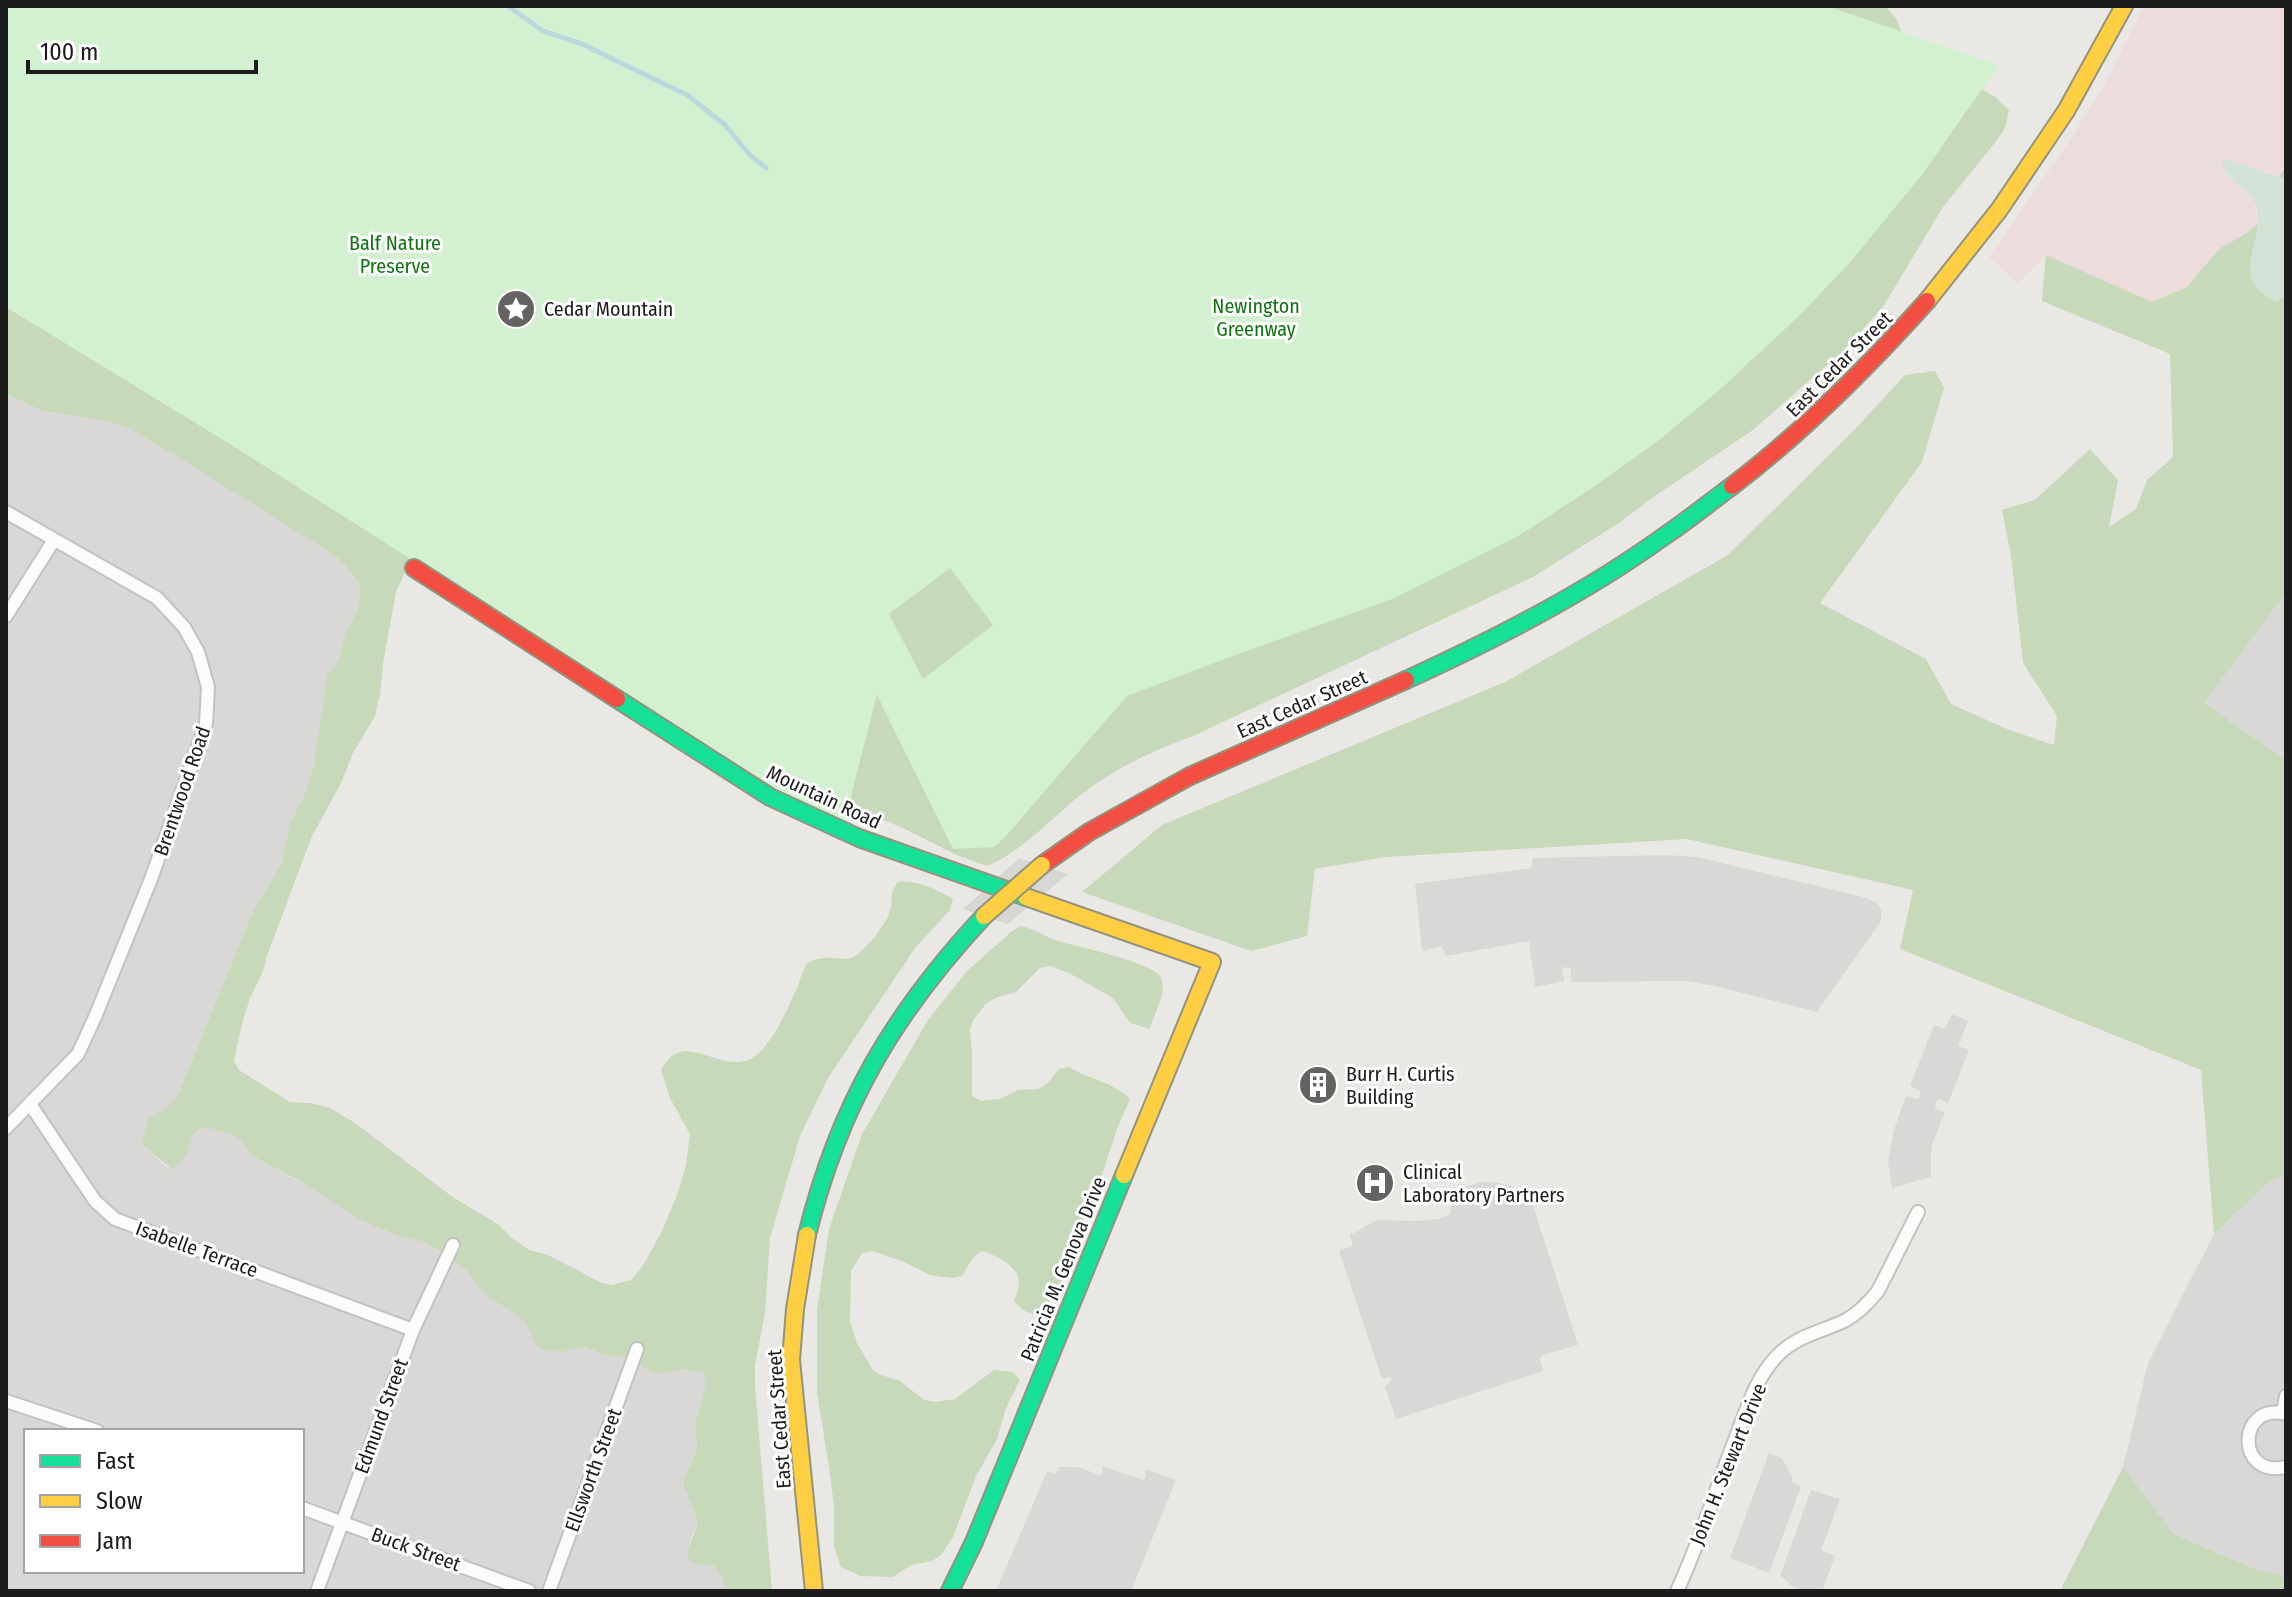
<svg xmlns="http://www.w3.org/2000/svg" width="2292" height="1597" viewBox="0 0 2292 1597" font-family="'Fira Sans Condensed',sans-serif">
<rect width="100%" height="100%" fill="#eae8e5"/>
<g fill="#d9d8d6" fill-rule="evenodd">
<path d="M6,394L40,410L105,421L125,426L178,457L324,549L341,561L360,586L359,605L346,632L338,661L327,676L313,769L304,796L290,823L281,865L254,909L177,1097L166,1108L148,1119L141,1144L168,1168L187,1153L192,1137L198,1129L208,1128L231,1134L240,1139L252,1155L261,1161L402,1237L424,1242L442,1252L466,1270L484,1294L518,1316L526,1323L534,1342L562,1352L583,1347L603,1354L625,1358L652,1372L662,1374L684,1369L704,1371L706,1387L695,1422L697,1448L689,1466L684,1486L698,1521L689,1544L713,1565L722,1578L726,1591H6ZM26,1431H302V1571H26Z"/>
<path d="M2286,593V760L2204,703Z"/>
<path d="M2286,1175V1576L2257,1570L2174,1534L2123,1467L2148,1363L2214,1234L2271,1180Z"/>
</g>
<path fill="#ecdcdb" d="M2144,6H2286V167L2279,176L2220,157L2227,175L2254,201L2258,224L2245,234L2219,249L2187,287L2152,302L2046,255L2018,283L1989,257L2068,143L2106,82Z"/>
<g fill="#d8d8d6">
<path d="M1665,855L1698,857L1867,898L1876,903L1881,909V921L1817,1012L1715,986L1686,981L1571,982V969L1566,967L1563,968L1562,972L1565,981L1535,987L1529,941L1446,956L1441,946L1422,951L1415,884L1531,868L1533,858Z"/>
<path d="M1952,1014L1968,1021L1958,1046L1969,1050L1948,1103L1939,1099L1935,1104L1936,1109L1945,1112L1931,1147V1177L1892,1188L1888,1161L1894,1130L1906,1096L1918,1099L1921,1094L1919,1090L1910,1086L1934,1025L1945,1029Z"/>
<path d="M1481,1182L1500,1183L1513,1187L1515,1192L1528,1190L1578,1345L1542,1355L1540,1359L1543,1371L1396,1419L1385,1387L1391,1380L1390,1377L1382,1379L1339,1251L1353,1246L1350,1235L1377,1220L1417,1221L1438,1219L1450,1214L1454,1190Z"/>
<path d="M1769,1453L1782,1458L1792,1477V1482L1801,1487L1769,1573L1730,1558Z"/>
<path d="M1102,1466L1143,1480L1146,1477L1145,1469L1176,1480L1131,1591H996L1047,1471L1055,1474L1059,1467H1079L1099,1475L1103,1473Z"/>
<path d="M1811,1490L1840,1499L1821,1550L1835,1556L1822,1591H1806L1789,1585V1582L1780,1576Z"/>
</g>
<g fill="#c7d8bb">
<path d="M6,6H1885L1897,20L1904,39L1976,86L1994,96L2009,110L2005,128L1994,144L1943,207L1883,307L1843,351L1753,430L1652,498L1619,523L1533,577L1191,737C1154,750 1118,767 1086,791C1053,815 1027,849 987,866L959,856L905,829L775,773L416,556L411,559L396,592L383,664L380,695L375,716L353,753L341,783L311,838L266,959C264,975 254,987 249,1002C242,1021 238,1041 234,1061L239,1070L290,1102L310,1103L330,1108L355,1123L454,1198L498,1224L512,1238L529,1250L548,1255L602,1283L612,1285L631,1280L644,1264L662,1231L677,1195L686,1165L690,1134L670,1098L661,1070C683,1027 718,1074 750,1059C774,1048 797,989 806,964C812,961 817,958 824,958C835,957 845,962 855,956C867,949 886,924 890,911C894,899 888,894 898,882C914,879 939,890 953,899L950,910L915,948L828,1078L800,1136L770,1238L765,1313L755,1365V1386L772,1591H726L722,1578L713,1565C671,1566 693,1545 698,1521L684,1486V1480L697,1448L695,1422L706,1387L704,1372L684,1369L663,1374L652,1372L625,1358L603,1354L583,1347L562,1352L541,1349L534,1342L526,1323L518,1316L484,1294L466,1270L442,1252L424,1242L402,1237L363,1221L298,1180L261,1161L252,1155L240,1139L231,1134L208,1128L198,1129L192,1137L187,1153L173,1170L141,1144L148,1119L166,1108L177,1097L254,909L281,865L290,823L304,796L313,769L327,676L338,661L346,632L359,606L360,586L354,577L341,561L324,549L178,457L125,426L105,421L40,410L6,394Z"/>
<path d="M2286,167V593L2204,703L2286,760V1175L2271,1180L2214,1234L2201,1070L1900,949L1913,890L1687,839L1385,857L1315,869L1307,936L1251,951L1082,892L1162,825L1505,682L1728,555L1855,429L1905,375L1935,371L1944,388L1922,462L1820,603L1926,659L1951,704L2009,730L2054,745L2057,716L2023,663L2011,556L2002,510L2035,500L2090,449L2118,480L2109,527L2136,509L2147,480L2173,457L2170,354L2042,301L2046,255L2152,302L2187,287L2219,249L2245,234L2258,224L2279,176Z"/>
<path d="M1021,926C1036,929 1047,938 1061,942C1080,947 1150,962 1160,976C1169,992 1153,1014 1150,1029L1130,1023L1113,998L1069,973L1050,966L1040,968L1016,992L995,998L986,1004L973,1020L970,1031L972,1053V1096L981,1101L1000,1099L1018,1090L1038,1089L1047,1084L1059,1069L1069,1067C1089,1079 1113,1082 1130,1099L1117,1129L1097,1190L1079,1229L1068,1271L1046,1308L1038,1315C1027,1313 1021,1310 1014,1301C1016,1295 1020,1286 1019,1280C1018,1266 993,1253 981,1251L972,1259L962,1276L951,1278L930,1275L902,1261L872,1251L862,1253L851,1271L850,1321L857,1343L872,1369L881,1375L900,1381L924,1400L935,1402L955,1399L994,1370L1013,1372L1020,1380L1006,1408L997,1439L976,1476L953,1537L941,1555L932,1561L911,1565L893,1577L860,1576L841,1567L834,1547V1506L830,1474L817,1392V1310L829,1229L862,1134L928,1020L967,971L1012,931Z"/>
<path d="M2123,1467L2174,1534L2257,1570L2286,1576V1591H2060Z"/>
</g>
<path fill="#d3e1d7" d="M2220,157L2286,179V295L2277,302C2222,278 2271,238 2254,201C2249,191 2233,184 2227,174C2224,169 2222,162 2220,157Z"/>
<path fill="#d3f0d1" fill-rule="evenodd" d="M6,6H1827L1999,65L1921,176L1852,260L1802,313L1724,386L1663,437L1598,484L1520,535L1392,599L1230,657L1127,696L1005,837L994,847L953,849L877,695L844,823L775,795L483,605L233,446L6,307ZM950,568L993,625L923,679L889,614Z"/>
<path fill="#d7d7d5" d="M1019,858L1068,874L1008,924L963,909Z"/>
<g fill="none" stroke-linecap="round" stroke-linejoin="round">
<path stroke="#bad8dd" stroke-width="5" d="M508,6L543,31L582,44L687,95L725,125L750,155L766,168"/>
<defs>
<g id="street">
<path d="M6,512L157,598L184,627L198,652L208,687L206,724L151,879L95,1017L78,1054L6,1128"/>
<path d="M6,616L54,540"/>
<path d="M30,1104L95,1201L115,1219L413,1330"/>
<path d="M6,1401L97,1431"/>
<path d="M2283,1413L2286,1396"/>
<path d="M2286,1414C2237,1401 2235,1479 2286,1467"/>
<path d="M302,1508L529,1591"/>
<path d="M317,1591L413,1330L453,1245"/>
<path d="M549,1591L637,1349"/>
<path d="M1677,1591C1701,1540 1717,1484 1738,1432C1748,1405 1757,1377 1777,1356C1797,1335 1822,1332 1846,1320C1859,1313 1869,1302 1878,1291L1918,1212"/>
</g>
<g id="fast">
<path d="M1406,680C1495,639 1584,594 1663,537C1687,521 1709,503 1732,486"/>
<path d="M617,699L770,797L859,838L1026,897"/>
<path d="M807,1235C839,1105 893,1014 984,916"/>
<path d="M950,1591L974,1542L1124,1175"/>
</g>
<g id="slow">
<path d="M1927,301L1999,210L2066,111L2124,6"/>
<path d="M1026,897L1212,962L1124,1175"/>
<path d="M807,1235L795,1309L791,1360L814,1591"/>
</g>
<g id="jam">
<path d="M1732,486C1803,432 1867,368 1927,301"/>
<path d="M414,568L617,699"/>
<path d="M1042,865L1089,832L1190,776L1406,680"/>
</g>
</defs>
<use href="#street" stroke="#c3c2c1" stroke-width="16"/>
<use href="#fast" stroke="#93937e" stroke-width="20"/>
<use href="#slow" stroke="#93937e" stroke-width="20"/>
<use href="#jam" stroke="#93937e" stroke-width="20"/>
<use href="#street" stroke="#fcfcfb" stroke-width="12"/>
<use href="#fast" stroke="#16e098" stroke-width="16"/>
<use href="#slow" stroke="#ffcf43" stroke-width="16"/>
<use href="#jam" stroke="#f24e42" stroke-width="16"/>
<defs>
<path id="slow-bridge" d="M984,916L1042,865"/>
</defs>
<use href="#slow-bridge" stroke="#93937e" stroke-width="20" stroke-linecap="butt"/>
<use href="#slow-bridge" stroke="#ffcf43" stroke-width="16"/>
</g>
<defs>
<symbol id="sight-disc" viewBox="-11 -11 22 22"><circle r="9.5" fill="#646362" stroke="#fff"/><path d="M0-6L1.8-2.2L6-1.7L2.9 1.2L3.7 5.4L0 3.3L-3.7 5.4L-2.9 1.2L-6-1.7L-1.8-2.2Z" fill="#fff"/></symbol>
<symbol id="building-disc" viewBox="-11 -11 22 22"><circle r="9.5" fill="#646362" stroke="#fff"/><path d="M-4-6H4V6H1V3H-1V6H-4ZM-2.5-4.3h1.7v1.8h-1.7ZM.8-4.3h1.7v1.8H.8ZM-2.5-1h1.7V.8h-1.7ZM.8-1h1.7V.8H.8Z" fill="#fff"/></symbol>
<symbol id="hospital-disc" viewBox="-11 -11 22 22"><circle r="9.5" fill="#646362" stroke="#fff"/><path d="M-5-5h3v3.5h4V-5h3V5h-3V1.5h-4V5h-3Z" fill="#fff"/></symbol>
</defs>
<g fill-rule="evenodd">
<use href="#sight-disc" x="494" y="287" width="44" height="44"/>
<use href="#building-disc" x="1296" y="1063" width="44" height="44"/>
<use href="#hospital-disc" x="1353" y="1161" width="44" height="44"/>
</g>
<g text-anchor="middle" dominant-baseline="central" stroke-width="6" stroke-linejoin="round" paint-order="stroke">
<g font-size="20" fill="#107411" stroke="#fff">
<text x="395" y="243">Balf Nature<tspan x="395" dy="23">Preserve</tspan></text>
<text x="1256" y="306">Newington<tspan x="1256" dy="23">Greenway</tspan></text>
</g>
<g font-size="20" fill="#1c1c1c" stroke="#fff" text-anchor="start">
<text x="544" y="309">Cedar Mountain</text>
<text x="1346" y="1074">Burr H. Curtis<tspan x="1346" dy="23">Building</tspan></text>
<text x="1403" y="1172">Clinical<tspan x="1403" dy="23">Laboratory Partners</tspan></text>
</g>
<g font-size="20" fill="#1c1c1c" stroke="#fff">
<text transform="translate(1839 364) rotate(-45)">East Cedar Street</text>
<text transform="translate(1302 704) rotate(-24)">East Cedar Street</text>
<text transform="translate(182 791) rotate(-71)">Brentwood Road</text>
<text transform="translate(824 797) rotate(25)">Mountain Road</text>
<text transform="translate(197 1249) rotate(20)">Isabelle Terrace</text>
<text transform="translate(1063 1269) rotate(-68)">Patricia M. Genova Drive</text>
<text transform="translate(381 1416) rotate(-70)">Edmund Street</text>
<text transform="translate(779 1419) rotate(-94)">East Cedar Street</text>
<text transform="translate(1728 1464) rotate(-68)">John H. Stewart Drive</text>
<text transform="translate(593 1470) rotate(-70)">Ellsworth Street</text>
<text transform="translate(416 1549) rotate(20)">Buck Street</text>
</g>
</g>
<rect width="2292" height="1597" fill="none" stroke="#1c1c1c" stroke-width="16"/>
<rect x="24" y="1429" width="280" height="144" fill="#ffffff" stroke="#a4a4a4" stroke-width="2"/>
<rect x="40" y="1455" width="40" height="12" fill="#16e098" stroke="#a4a4a4" stroke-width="2"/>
<text x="96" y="1469" font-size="24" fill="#1c1c1c">Fast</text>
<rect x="40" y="1495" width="40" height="12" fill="#ffcf43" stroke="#a4a4a4" stroke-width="2"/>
<text x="96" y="1509" font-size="24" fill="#1c1c1c">Slow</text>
<rect x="40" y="1535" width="40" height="12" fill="#f24e42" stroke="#a4a4a4" stroke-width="2"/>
<text x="96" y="1549" font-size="24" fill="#1c1c1c">Jam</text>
<path d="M28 60v12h228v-12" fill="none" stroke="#1c1c1c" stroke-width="4"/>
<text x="40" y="60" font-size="24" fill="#1c1c1c" stroke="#ffffff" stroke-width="6" paint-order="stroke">100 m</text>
</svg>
